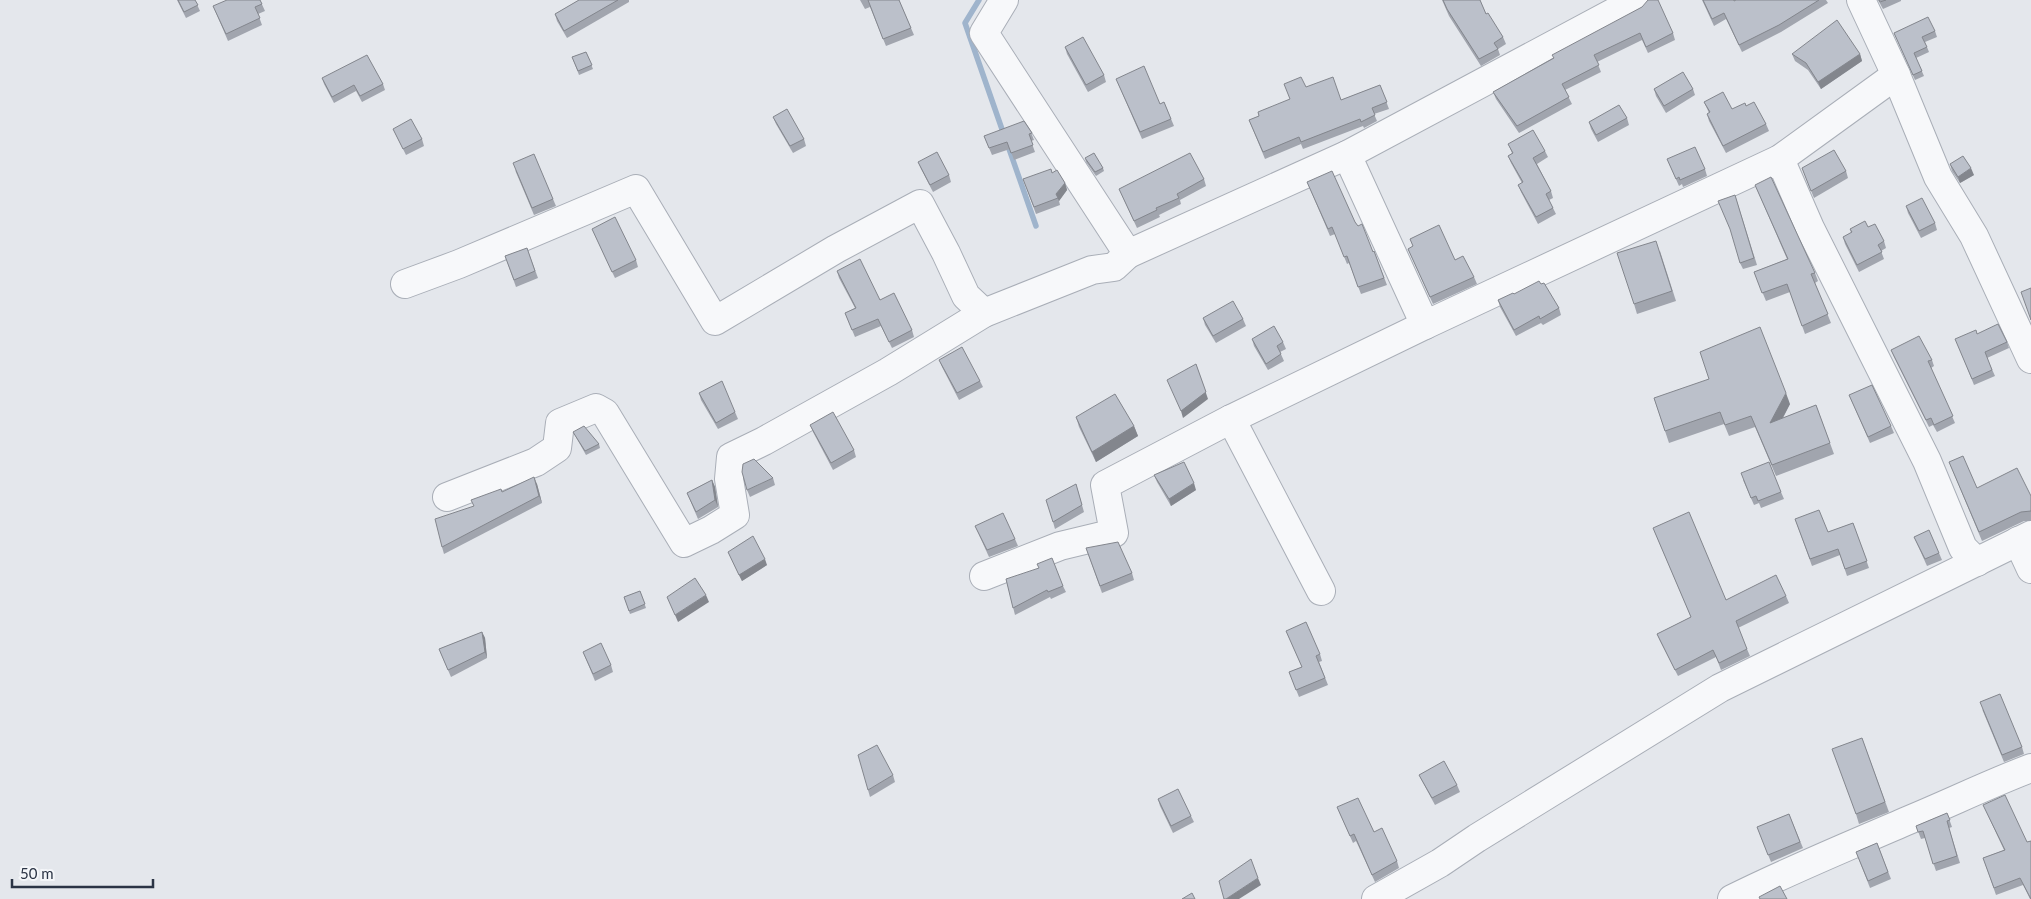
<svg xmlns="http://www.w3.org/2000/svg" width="2031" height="899" viewBox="0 0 2031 899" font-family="Lato,sans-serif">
<rect width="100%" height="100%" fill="#e4e7ec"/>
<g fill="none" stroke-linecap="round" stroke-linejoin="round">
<g stroke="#9fb4cc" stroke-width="5.5">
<path d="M979,0L965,23L1004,135"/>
<path d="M1007,143L1036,226"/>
</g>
<defs>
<g id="minor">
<path d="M1004,0L984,33L1128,254L1347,155L1425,325L1780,159L1896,75"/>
<path d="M1861,0L1896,75L1938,177L1974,236L2031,359"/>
<path d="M1347,155L1637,0"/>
<path d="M1780,159L1810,228L1927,461L1963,548L1977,562"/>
<path d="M405,284L459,264L636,189L715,321L836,249L920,204L946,253L966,296L984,313"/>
<path d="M1231,419L1321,591"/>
<path d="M447,497L536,462L557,448L560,423L596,408L605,413L684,543L711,530L735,515L729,479L731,457L764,441L888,372L984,313L1092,270L1114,267L1128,254"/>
<path d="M2018,541L2031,569"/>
<path d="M984,576L1060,546L1114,533L1105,485L1231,419L1425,325"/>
<path d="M1376,899L1440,863L1477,838L1720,688L2031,535"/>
<path d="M1732,899C1790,870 1849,846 1909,820C1950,803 1989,784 2031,768"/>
</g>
</defs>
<use href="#minor" stroke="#a9aeb7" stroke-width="30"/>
<use href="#minor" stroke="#f7f8fa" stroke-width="28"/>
</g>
<g fill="#a1a5ae">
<path d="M177,0H195L200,11L186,18Z"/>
<path d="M260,0L265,11L258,14L262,25L228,41L213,6Z"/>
<path d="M579,0H629V2L567,38L557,21L555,14Z"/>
<path d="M860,0H899L914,35L886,46L870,7L865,9Z"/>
<path d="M1442,0H1480L1486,14L1503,37L1506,44L1498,49L1500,55L1481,66L1449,16Z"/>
<path d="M1702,0H1734V1L1736,0H1826L1828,3L1781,32L1742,52L1726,19L1714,26Z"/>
<path d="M1878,0H1901V1L1883,9Z"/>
<path d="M1642,7L1673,33L1675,40L1648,53L1642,40L1597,62L1601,72L1565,90L1572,104L1519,133L1496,99L1493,92Z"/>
<path d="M1935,31L1937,37L1925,42L1929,52L1916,58L1924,76L1915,80L1894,33Z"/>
<path d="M1065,47L1104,75L1106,82L1088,92L1067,54Z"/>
<path d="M586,52L593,69L579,75L572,57Z"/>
<path d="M1792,54H1860L1862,61L1821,89L1808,70L1795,61Z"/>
<path d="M322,78L383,84L385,90L362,102L356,91L334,103L324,84Z"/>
<path d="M1116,79L1160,104L1164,102L1174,126L1142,139Z"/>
<path d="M1380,85L1389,109L1374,114L1377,121L1364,128L1363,126L1303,149L1301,144L1265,159L1249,120L1259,116L1290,99L1306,87L1341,100Z"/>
<path d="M1654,89H1693L1695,95L1666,113L1656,96Z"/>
<path d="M1704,102L1732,109L1746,106L1766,124L1769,131L1726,153L1709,121L1707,114L1709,113Z"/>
<path d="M773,117L804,139L806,146L793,153L776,124Z"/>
<path d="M1627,118L1629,125L1598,142L1591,129L1589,122Z"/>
<path d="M393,129L422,139L424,146L406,155Z"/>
<path d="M1030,130L1034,140L1031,141L1035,152L1014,160L1010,149L992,155L984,136Z"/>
<path d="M1508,144L1545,151L1548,157L1537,164L1551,191L1553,198L1549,200L1556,214L1538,224L1521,192L1518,185L1522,183L1511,163L1508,156L1512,153Z"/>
<path d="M1085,158L1103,168L1104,171L1096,176L1086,162Z"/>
<path d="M1667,159L1705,169L1707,176L1683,187L1682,184L1679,186Z"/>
<path d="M918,162L949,175L951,182L933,192L921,169Z"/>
<path d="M1950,164L1974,175L1960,183L1952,171Z"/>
<path d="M1802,168L1846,171L1848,178L1814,198Z"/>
<path d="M515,170L553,199L556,206L534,215Z"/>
<path d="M1052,173L1065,183L1067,190L1059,201L1060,205L1036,214L1023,179Z"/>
<path d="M1204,179L1206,186L1180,200L1181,204L1159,215L1160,217L1137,228L1119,189Z"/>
<path d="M1307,182L1355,222L1373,252L1374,251L1387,285L1361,294L1349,263L1347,264L1335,234L1330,236Z"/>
<path d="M1755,185L1815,273L1818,281L1815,283L1831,323L1805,334L1790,292L1766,301L1754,272L1787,259Z"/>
<path d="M1735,195L1757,265L1743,269L1740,263Z"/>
<path d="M1906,206L1935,223L1937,230L1921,238L1908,213Z"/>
<path d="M1868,227L1884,241L1886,248L1881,251L1884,259L1859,272L1845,244L1843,237L1851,233L1850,229Z"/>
<path d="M592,229L636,260L638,267L615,278Z"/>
<path d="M1410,239L1455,260L1474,277L1477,284L1433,304L1408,249L1413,246Z"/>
<path d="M527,248L538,278L516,287L505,256Z"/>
<path d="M1660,251L1676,301L1637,314L1634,304Z"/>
<path d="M837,271L880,300L912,330L914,337L892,348L881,326L855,337L845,313L855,308L839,278Z"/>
<path d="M1541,284L1559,308L1561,315L1543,325L1541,323L1516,336L1500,307L1498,300Z"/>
<path d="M1203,318L1243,319L1246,326L1216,343L1205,325Z"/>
<path d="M1977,334L2007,342L2009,348L1987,358L1995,376L1974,385L1958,345Z"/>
<path d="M1252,339L1283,342L1286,349L1280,352L1284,361L1268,370L1254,346Z"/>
<path d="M1891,350L1932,360L1934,366L1931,368L1955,423L1937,432L1933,425L1929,427L1894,357Z"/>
<path d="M939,360L980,381L983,387L959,400L942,367Z"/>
<path d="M699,393L735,412L738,419L718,429L701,400Z"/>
<path d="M1849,395L1891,426L1894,433L1870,443Z"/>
<path d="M1654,398L1790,404L1783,418L1816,405L1834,454L1776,476L1755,427L1729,436L1724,424L1669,443Z"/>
<path d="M1076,417L1134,426L1138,436L1096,462L1079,427Z"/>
<path d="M810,425L854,450L856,457L833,470L813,432Z"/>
<path d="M573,432L599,444L600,448L586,455Z"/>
<path d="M1949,462L1977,488L2031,496V521H2024L1982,541Z"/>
<path d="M1154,475L1196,490L1171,506L1157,482Z"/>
<path d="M773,478L775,485L750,497L747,490Z"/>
<path d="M712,480L715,487L718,507L698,519L687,493Z"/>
<path d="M1743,480L1781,492L1784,499L1761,508L1759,503L1754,505Z"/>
<path d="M537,484L542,503L444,554L442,547L502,492Z"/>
<path d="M1076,484L1084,512L1055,529L1053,522Z"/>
<path d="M1795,519L1828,532L1853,523L1869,568L1847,576L1840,555L1812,566Z"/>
<path d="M975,526L1015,539L1018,546L989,557Z"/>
<path d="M1653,528L1726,600L1786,596L1789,603L1738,628L1750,656L1721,670L1716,657L1678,676L1660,641L1657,634L1691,617Z"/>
<path d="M1914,537L1939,553L1942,560L1927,566Z"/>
<path d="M1086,548L1132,573L1134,580L1102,593Z"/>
<path d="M728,552L767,565L742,581Z"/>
<path d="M1006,579L1063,586L1066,592L1051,599L1050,597L1015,615Z"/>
<path d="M640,591L646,608L630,614L624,597Z"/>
<path d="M1286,631L1320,654L1322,661L1319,662L1328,685L1299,697L1289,672L1302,667Z"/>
<path d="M482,632L485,638L487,658L451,677L439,649Z"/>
<path d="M583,652L611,665L613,672L595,681Z"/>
<path d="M1982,709L2022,747L2024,754L2004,762Z"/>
<path d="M1862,738L1889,812L1859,824L1856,814Z"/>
<path d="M893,775L895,782L870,797L868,790Z"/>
<path d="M1419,775L1457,785L1460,792L1435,805L1422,781Z"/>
<path d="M1158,799L1191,816L1194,822L1173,833L1160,806Z"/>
<path d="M1983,805L2031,899H2030L2023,885L1996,895L1983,858L2004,850Z"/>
<path d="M1337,807L1374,832L1397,861L1399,868L1375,882L1356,841L1353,843Z"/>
<path d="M1947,813L1952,827L1949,828L1960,863L1936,871L1925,838L1921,839L1916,826Z"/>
<path d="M1789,814L1803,848L1771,862L1757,827Z"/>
<path d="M1877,843L1891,879L1870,888L1856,852Z"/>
</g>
<g fill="#83868d">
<path d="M1860,54L1862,61L1821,89L1818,82Z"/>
<path d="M1971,168L1974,175L1960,183L1958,177Z"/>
<path d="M1065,183L1067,190L1059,201L1056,194Z"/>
<path d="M1196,364L1208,399L1183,418L1181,411Z"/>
<path d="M1786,393L1790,404L1774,434L1770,423Z"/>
<path d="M1134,426L1138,436L1096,462L1092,452Z"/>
<path d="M534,477L537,484L542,503L539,496Z"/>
<path d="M712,480L715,487L718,507L715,500Z"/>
<path d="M1194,483L1196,490L1171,506L1169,499Z"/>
<path d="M765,559L767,565L742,581L739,575Z"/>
<path d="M706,595L709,602L678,622L675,615Z"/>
<path d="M482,632L485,638L487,658L485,652Z"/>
<path d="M1258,878L1261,885L1239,899H1226Z"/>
</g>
<g fill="#bbc0ca" stroke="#83868d">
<path d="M178,0H195L198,5L184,12Z"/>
<path d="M227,0H260L262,4L255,7L260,18L226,34L213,6Z"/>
<path d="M579,0H618L564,31L555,14Z"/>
<path d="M868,0H899L911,28L883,39Z"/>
<path d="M1443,0H1480L1486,14L1488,13L1503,37L1494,43L1498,49L1479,59L1447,9Z"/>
<path d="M1648,0H1658L1673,33L1646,47L1640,33L1594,55L1599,65L1562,84L1569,97L1517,126L1493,92L1554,58L1552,55L1642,7Z"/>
<path d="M1703,0H1734V1L1736,0H1819L1779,25L1739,45L1724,13L1712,19Z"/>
<path d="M1879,0H1886L1880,2Z"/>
<path d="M1928,17L1935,31L1922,37L1927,47L1914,53L1922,71L1913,75L1894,33Z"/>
<path d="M1837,20L1860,54L1818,82L1806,63L1792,54Z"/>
<path d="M1083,37L1104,75L1086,85L1065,47Z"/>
<path d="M586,52L592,65L578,71L572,57Z"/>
<path d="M367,55L383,84L360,96L354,85L332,97L322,78Z"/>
<path d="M1144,66L1160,104L1164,102L1171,119L1140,132L1116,79Z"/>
<path d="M1683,72L1693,89L1664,106L1654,89Z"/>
<path d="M1301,77L1306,87L1333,77L1341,100L1380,85L1387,102L1372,108L1375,115L1361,122L1360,119L1301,142L1299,137L1263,152L1249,120L1259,116L1258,112L1290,99L1284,84Z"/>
<path d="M1723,92L1732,109L1745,103L1746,106L1754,102L1766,124L1723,146L1707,114L1710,112L1704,102Z"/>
<path d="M1619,105L1627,118L1596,135L1589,122Z"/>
<path d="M787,109L804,139L790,146L773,117Z"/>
<path d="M411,119L422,139L403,149L393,129Z"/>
<path d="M1024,121L1032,133L1029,134L1033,145L1011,153L1007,142L989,148L984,136Z"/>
<path d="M1533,130L1545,151L1533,158L1551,191L1546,194L1553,208L1536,217L1518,185L1523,182L1508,156L1513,153L1508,144Z"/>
<path d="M1695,147L1705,169L1680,180L1679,177L1676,179L1667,159Z"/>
<path d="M1834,150L1846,171L1811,191L1802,168Z"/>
<path d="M937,152L949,175L930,185L918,162Z"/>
<path d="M1094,153L1103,168L1095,172L1085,158Z"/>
<path d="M1190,153L1204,179L1177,194L1179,198L1156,208L1157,210L1134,221L1119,189Z"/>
<path d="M534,154L553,199L532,208L513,163Z"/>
<path d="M1963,156L1971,168L1958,177L1950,164Z"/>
<path d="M1051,169L1052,173L1057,170L1065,183L1056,194L1058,198L1034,207L1023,179Z"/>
<path d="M1332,171L1355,222L1358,226L1362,224L1373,252L1374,251L1384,278L1358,287L1347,256L1344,257L1332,227L1328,229L1307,182Z"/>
<path d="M1771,177L1815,273L1811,274L1828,314L1802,326L1787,284L1762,293L1754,272L1788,259L1755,185Z"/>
<path d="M1735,195L1754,258L1740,263L1730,229L1718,201Z"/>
<path d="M1922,198L1935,223L1919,231L1906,206Z"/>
<path d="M615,217L636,260L612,272L592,229Z"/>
<path d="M1865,221L1868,227L1875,224L1884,241L1878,245L1882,252L1857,265L1843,237L1852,232L1850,229Z"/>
<path d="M1439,225L1455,260L1463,256L1474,277L1430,297L1408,249L1413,246L1410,239Z"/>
<path d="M1656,241L1672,291L1634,304L1617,253Z"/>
<path d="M527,248L535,271L514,280L505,256Z"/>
<path d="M860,259L880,300L894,293L912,330L889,342L878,319L852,330L845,313L856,308L837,271Z"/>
<path d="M1539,281L1541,284L1544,283L1559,308L1540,319L1539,316L1514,330L1498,300L1513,293L1514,294Z"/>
<path d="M2031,288V320L2021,292Z"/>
<path d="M1233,301L1243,319L1213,336L1203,318Z"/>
<path d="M1998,324L2007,342L1985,352L1992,370L1972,379L1955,339L1976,330L1977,334Z"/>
<path d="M1274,326L1283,342L1277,346L1281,354L1266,364L1252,339Z"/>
<path d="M1760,327L1786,393L1770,423L1816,405L1830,443L1772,465L1751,416L1725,425L1720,412L1665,431L1654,398L1709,379L1700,352Z"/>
<path d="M1919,336L1932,360L1928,361L1953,416L1934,425L1931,418L1926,420L1891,350Z"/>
<path d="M962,347L980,381L957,393L939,360Z"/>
<path d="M1196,364L1206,392L1181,411L1167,380Z"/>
<path d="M722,381L735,412L716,423L699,393Z"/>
<path d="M1872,385L1891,426L1868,437L1849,395Z"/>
<path d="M1115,394L1134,426L1092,452L1076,417Z"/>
<path d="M833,412L854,450L831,463L810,425Z"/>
<path d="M584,426L599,444L585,451L573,432Z"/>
<path d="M1963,456L1977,488L2017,468L2031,496V511L2021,512L1979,532L1949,462Z"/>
<path d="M754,459L773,478L747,490L742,472L743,464Z"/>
<path d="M1184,462L1194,483L1169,499L1154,475Z"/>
<path d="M1769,462L1781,492L1758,501L1756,496L1751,498L1741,473Z"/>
<path d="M534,477L539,496L442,547L435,519L474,506L471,500L501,489L502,492Z"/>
<path d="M712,480L715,500L696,512L687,493Z"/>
<path d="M1076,484L1082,505L1053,522L1046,500Z"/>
<path d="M1819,510L1828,532L1853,523L1867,561L1845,569L1838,549L1810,559L1795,519Z"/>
<path d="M1689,512L1726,600L1776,575L1786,596L1736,621L1747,649L1719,663L1713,650L1675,670L1657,634L1691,617L1653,528Z"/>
<path d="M1003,513L1015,539L987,550L975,526Z"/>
<path d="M1929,530L1939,553L1925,559L1914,537Z"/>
<path d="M753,536L765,559L739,575L728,552Z"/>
<path d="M1118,542L1132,573L1100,586L1086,548Z"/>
<path d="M1052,558L1063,586L1048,592L1047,590L1013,608L1006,579L1039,568L1037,564Z"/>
<path d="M695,578L706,595L675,615L667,597Z"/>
<path d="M640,591L645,604L629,611L624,597Z"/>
<path d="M1306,622L1320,654L1316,656L1325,678L1296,690L1289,672L1302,667L1286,631Z"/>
<path d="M482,632L485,652L448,670L439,649Z"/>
<path d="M601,643L611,665L593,674L583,652Z"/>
<path d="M2000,694L2022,747L2002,755L1980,702Z"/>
<path d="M1862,738L1885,802L1856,814L1832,749Z"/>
<path d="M877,745L893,775L868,790L858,755Z"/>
<path d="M1444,761L1457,785L1432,798L1419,775Z"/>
<path d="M1178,789L1191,816L1171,826L1158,799Z"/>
<path d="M2005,795L2027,842L2031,841V899L2020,878L1994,888L1983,858L2005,850L1983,805Z"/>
<path d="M1358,798L1374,832L1382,828L1397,861L1372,875L1354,834L1350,836L1337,807Z"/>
<path d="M1947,813L1950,820L1947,821L1957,856L1933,864L1923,831L1918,832L1916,826Z"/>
<path d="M1789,814L1800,842L1768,855L1757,827Z"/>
<path d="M1877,843L1888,872L1868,881L1856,852Z"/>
<path d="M1251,859L1258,878L1226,899H1224L1219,881Z"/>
<path d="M1780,886L1787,899H1760L1759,897Z"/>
<path d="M1192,893L1195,899H1182Z"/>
</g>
<path d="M12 879v8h141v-8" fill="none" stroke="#2b3445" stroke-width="2.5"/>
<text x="20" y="879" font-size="15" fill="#2b3445" stroke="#f4f6f9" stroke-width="4" paint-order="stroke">50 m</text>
</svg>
